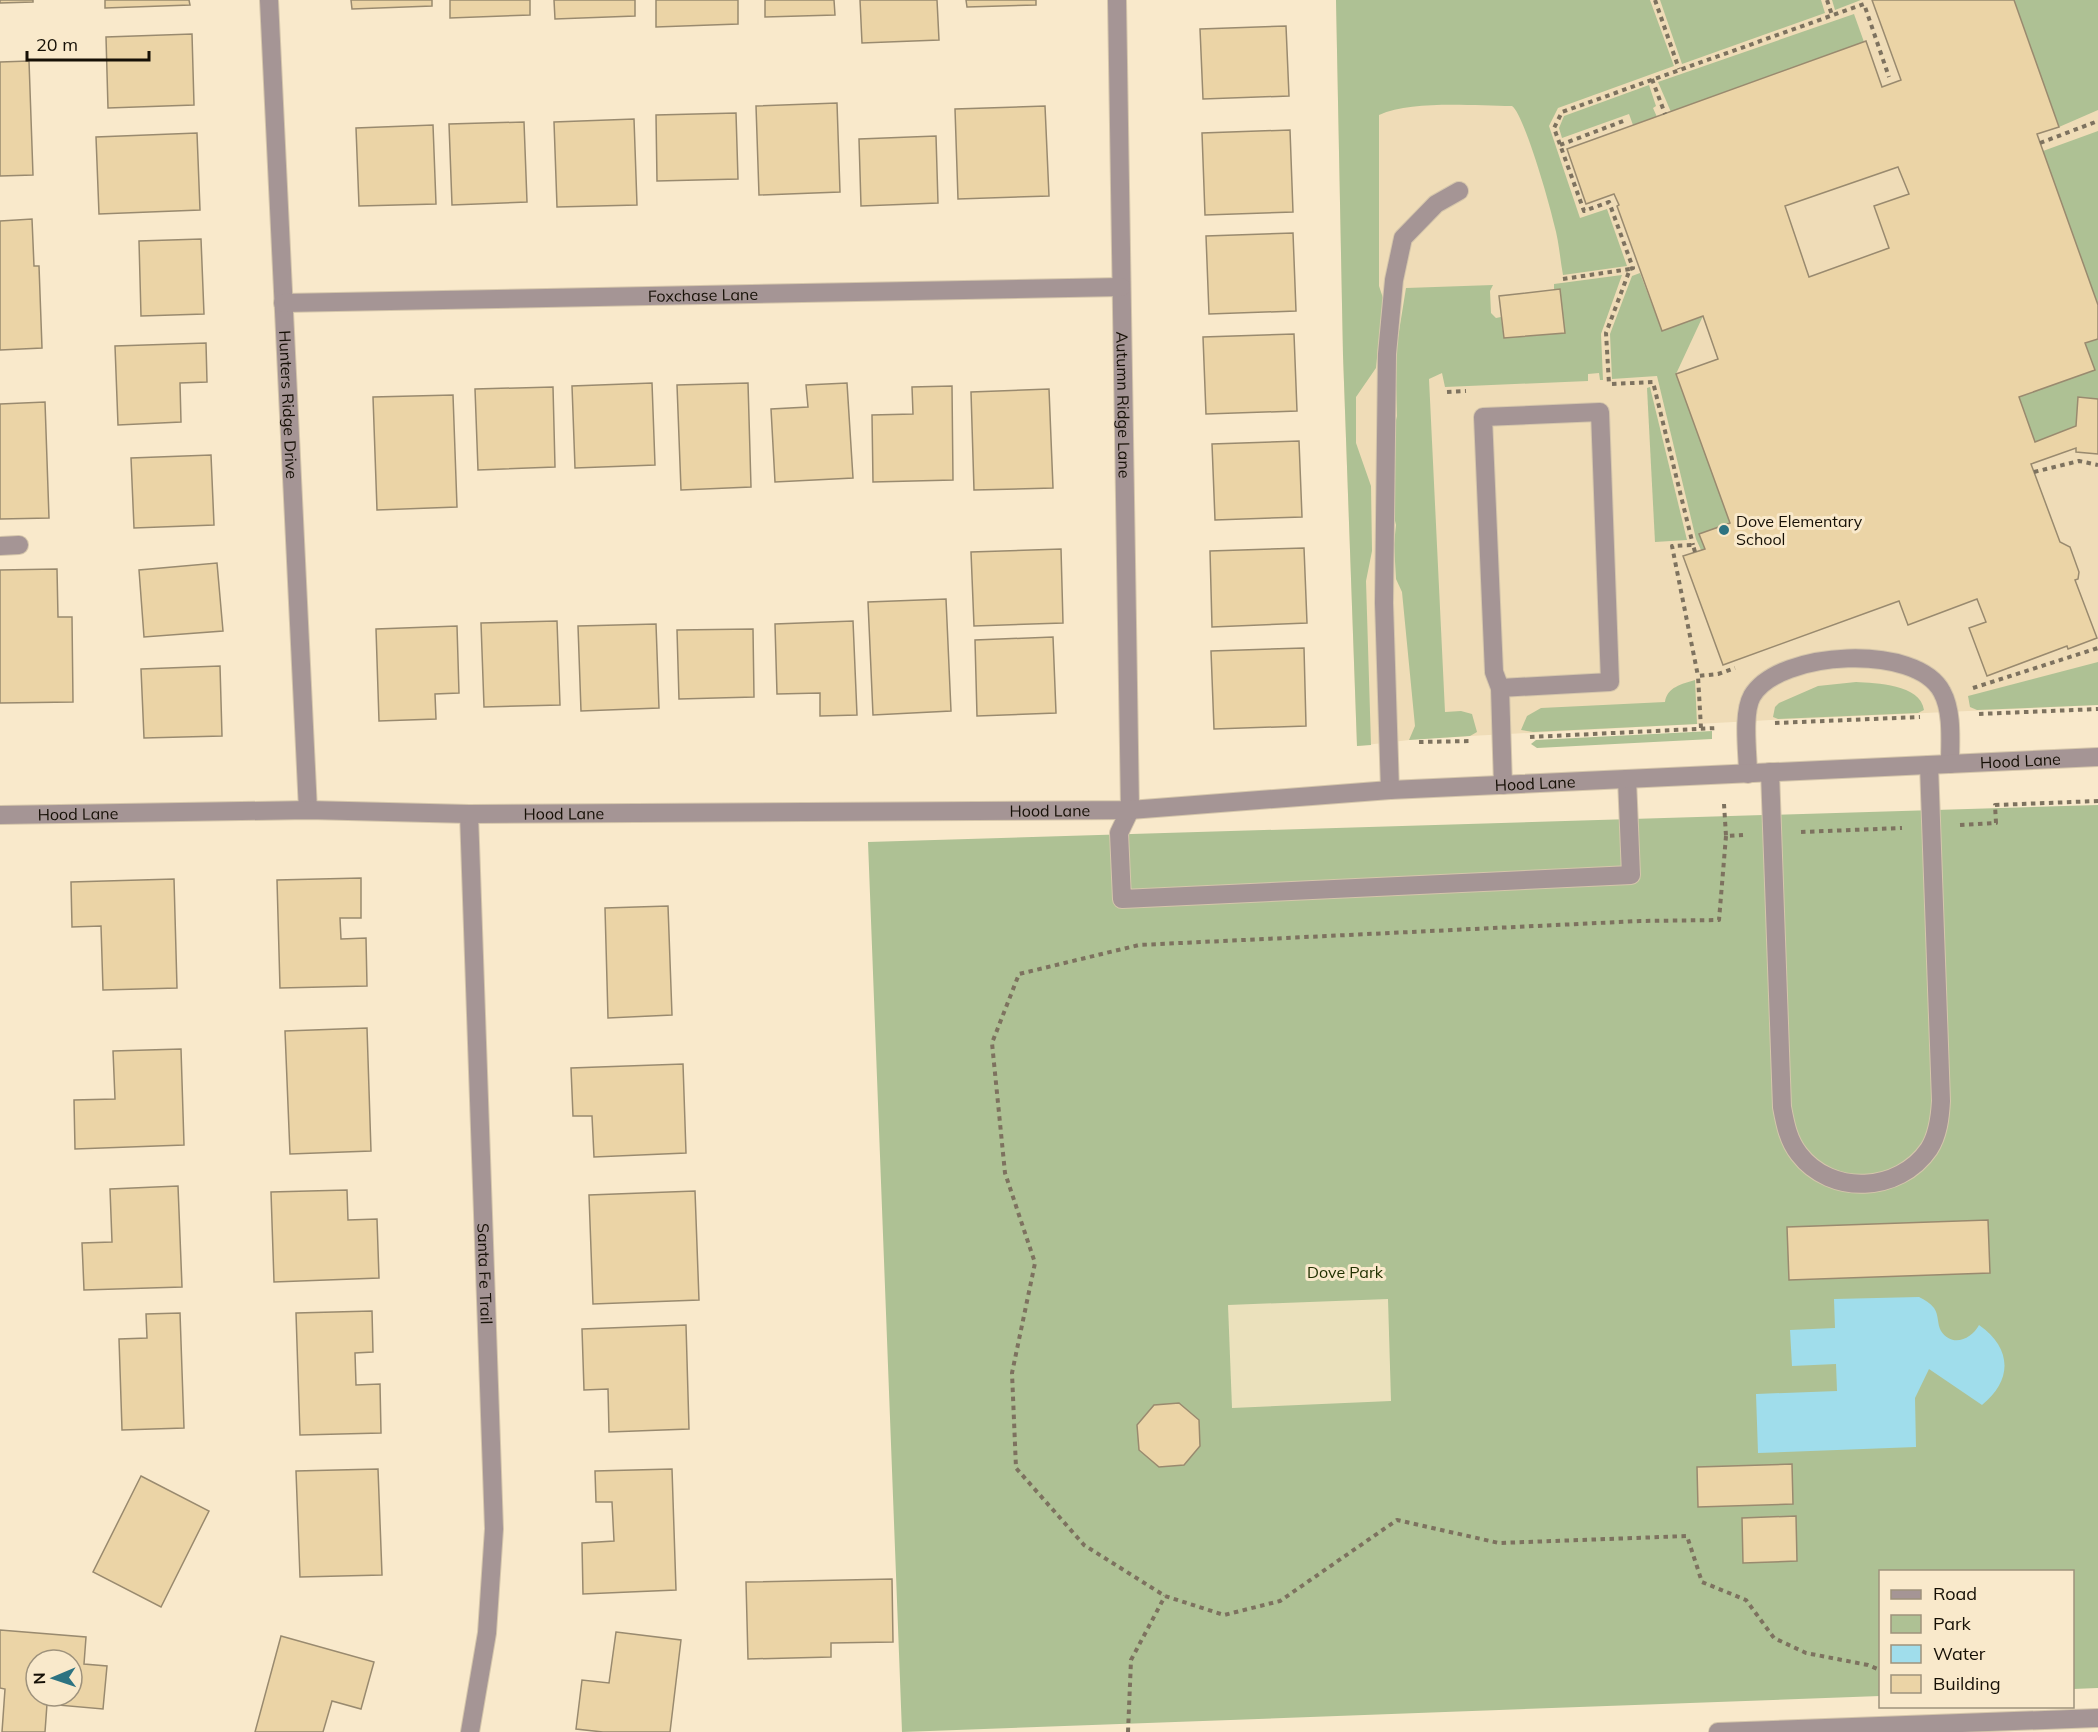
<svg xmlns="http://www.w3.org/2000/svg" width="2098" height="1732" viewBox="0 0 2098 1732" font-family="Mulish,sans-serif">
<rect width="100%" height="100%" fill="#f9e9cb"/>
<path fill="#efdcb7" d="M1336,0H2098V705L1771,720L1470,736L1418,739L1357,746L1343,355Z"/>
<g fill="#aec194">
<path d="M1336,0H1650L1674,66L1558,108L1549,126L1580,218L1607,209L1627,266L1563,275C1560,259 1559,241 1554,224C1550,205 1524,114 1512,106C1473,106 1413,100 1379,115V286L1383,298L1376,368L1356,397V443L1371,486L1372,551L1366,581L1371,745L1357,746L1343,355Z"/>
<path d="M1660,0H1821L1825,13L1682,64Z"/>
<path d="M1832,0H1861L1835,10Z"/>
<path d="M2014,0H2098V110L2059,127Z"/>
<path d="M1854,14L1864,42L1671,112L1658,82Z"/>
<path d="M1649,85L1656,106L1653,108L1657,117L1633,125L1629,114L1562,138L1559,128L1564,116Z"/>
<path d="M2098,131V305L2043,151Z"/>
<path d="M1640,273L1662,331L1703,316L1676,374L1730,523L1700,534L1705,549L1701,550L1696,539L1657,376L1612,379L1610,334L1632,276Z"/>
<path d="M1622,275L1601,334L1603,380H1600L1599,373L1588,374V381L1445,387L1442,373L1429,379L1445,712L1461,711L1472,714L1477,732L1470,736L1409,740L1415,726L1402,592L1396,579L1394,544L1396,525L1392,508L1394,428L1397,416L1395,356L1406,288L1493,285L1490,291L1491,313L1496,318L1501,317L1504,338L1564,333L1560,289H1554V284Z"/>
<path d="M2098,339V399L2078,398L2076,426L2035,442L2019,397L2094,370L2085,343Z"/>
<path d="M1650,387L1687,540L1655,542L1647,388Z"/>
<path d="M2098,662V705L1977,710L1970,707L1968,696Z"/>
<path d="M1695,680L1697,724L1533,732L1521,730L1527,716L1541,708L1665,702C1667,687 1682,684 1695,680Z"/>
<path d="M1856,682C1876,683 1920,684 1924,710L1918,713L1778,719L1773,717L1775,707L1779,703L1818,686Z"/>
<path d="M1712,731V739L1537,748L1531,744L1536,740Z"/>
<path d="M2098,805V1688L2073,1689L2072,1572H1880V1696L902,1732L868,842Z"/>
</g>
<path fill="#ebe1bc" d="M1388,1299L1391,1401L1232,1408L1228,1305Z"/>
<path fill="#a0ddeb" d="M1919,1297C1925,1300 1930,1303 1934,1308C1939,1315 1937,1324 1941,1331C1952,1348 1972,1339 1979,1325C2012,1348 2013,1380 1982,1405L1929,1369L1915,1398L1916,1447L1758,1453L1756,1394L1837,1391L1836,1364L1792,1366L1790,1330L1835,1328L1834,1299Z"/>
<g fill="#ebd4a6" stroke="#998a6f" stroke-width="1.5" fill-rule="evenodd">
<path d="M0,0H33V2L0,3Z"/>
<path d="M105,0H189L190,5L105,8Z"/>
<path d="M351,0H432V6L352,9Z"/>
<path d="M450,0H530V15L450,18Z"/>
<path d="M554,0H635V16L555,19Z"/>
<path d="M656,0H738V24L656,27Z"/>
<path d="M765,0H834L835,15L765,17Z"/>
<path d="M860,0H937L939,40L862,43Z"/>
<path d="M966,0H1036V5L967,7Z"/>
<path d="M1872,0H2014L2059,127L2037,134L2098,305V339L2085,343L2095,370L2019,397L2035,442L2076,426L2078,397L2098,399V454L2076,452V448L2031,464L2060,542L2070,547L2079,572L2078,579L2075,580L2097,638L2068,649L2067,646L1987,676L1969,628L1986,622L1977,599L1908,625L1899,601L1723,665L1683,556L1705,549L1699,534L1730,523L1676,374L1718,359L1703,316L1662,331L1617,206L1619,205L1614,194L1586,204L1567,149L1866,41L1882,87L1901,80ZM1898,167L1909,194L1874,206L1889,248L1809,277L1785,206Z"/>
<path d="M1286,26L1289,96L1203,99L1200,29Z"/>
<path d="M192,34L194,105L108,108L106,37Z"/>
<path d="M29,61L33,175L0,176V62Z"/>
<path d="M837,103L840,192L759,195L756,106Z"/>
<path d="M1045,106L1049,196L958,199L955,109Z"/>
<path d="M736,113L738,179L657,181L656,115Z"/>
<path d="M634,119L637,205L557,207L554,122Z"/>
<path d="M524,122L527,202L452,205L449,124Z"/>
<path d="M433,125L436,204L359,206L356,128Z"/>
<path d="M1290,130L1293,212L1205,215L1202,133Z"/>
<path d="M197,133L200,210L99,214L96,137Z"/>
<path d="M936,136L938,203L861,206L859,139Z"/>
<path d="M32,219L34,266H39L42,348L0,350V221Z"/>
<path d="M1293,233L1296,311L1209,314L1206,236Z"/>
<path d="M201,239L204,314L141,316L139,241Z"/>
<path d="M1560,289L1565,333L1504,338L1499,296Z"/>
<path d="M1294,334L1297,411L1206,414L1203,337Z"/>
<path d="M206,343L207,382L180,383L181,422L118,425L115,346Z"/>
<path d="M652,383L655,465L575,468L572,386Z"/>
<path d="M748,383L751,487L681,490L677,385Z"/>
<path d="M847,383L853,478L775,482L771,409L808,407L806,385Z"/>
<path d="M952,386L953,480L873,482L872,415L913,414L912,387Z"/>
<path d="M553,387L555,467L478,470L475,389Z"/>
<path d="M1049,389L1053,488L974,490L971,392Z"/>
<path d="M453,395L457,507L377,510L373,397Z"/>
<path d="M45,402L49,518L0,519V404Z"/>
<path d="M1299,441L1302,517L1215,520L1212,444Z"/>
<path d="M211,455L214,525L134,528L131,458Z"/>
<path d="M1304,548L1307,623L1212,627L1210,551Z"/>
<path d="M1061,549L1063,623L974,626L971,552Z"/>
<path d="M217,563L223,631L144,637L139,570Z"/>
<path d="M57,569L58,617H72L73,702L0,703V570Z"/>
<path d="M946,599L951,711L873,715L868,602Z"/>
<path d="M557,621L560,705L484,707L481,623Z"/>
<path d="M853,621L857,715L820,716V693L777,694L775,624Z"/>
<path d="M656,624L659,708L581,711L578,626Z"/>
<path d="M457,626L459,693L435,694L436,719L379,721L376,629Z"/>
<path d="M753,629L754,697L679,699L677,630Z"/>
<path d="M1053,637L1056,713L977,716L975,640Z"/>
<path d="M1304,648L1306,726L1214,729L1211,651Z"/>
<path d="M220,666L222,736L144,738L141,669Z"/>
<path d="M361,878V918H340L341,939L366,938L367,986L280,988L277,880Z"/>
<path d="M174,879L177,988L103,990L101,926L72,927L71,882Z"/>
<path d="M668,906L672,1015L608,1018L605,908Z"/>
<path d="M367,1028L371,1151L290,1154L285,1031Z"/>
<path d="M181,1049L184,1145L75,1149L74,1100L115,1099L113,1051Z"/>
<path d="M683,1064L686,1153L594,1157L592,1116H573L571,1068Z"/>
<path d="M178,1186L182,1287L84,1290L82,1243L112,1242L110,1189Z"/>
<path d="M347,1190L348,1220L377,1219L379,1278L274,1282L271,1192Z"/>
<path d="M695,1191L699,1300L593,1304L589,1195Z"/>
<path d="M1988,1220L1990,1273L1789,1280L1787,1227Z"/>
<path d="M372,1311L373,1352L355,1353L356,1385L380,1384L381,1433L300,1435L296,1313Z"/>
<path d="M180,1313L184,1428L122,1430L119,1339L147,1338L146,1314Z"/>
<path d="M686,1325L689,1429L609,1432L608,1389L584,1390L582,1329Z"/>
<path d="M1179,1403L1199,1420L1200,1446L1184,1465L1159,1467L1139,1450L1137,1425L1154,1405Z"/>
<path d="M1792,1464L1793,1504L1698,1507L1697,1467Z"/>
<path d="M378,1469L382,1575L300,1577L296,1471Z"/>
<path d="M672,1469L676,1590L583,1594L582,1543L614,1541L612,1502H596L595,1471Z"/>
<path d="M141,1476L209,1511L161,1607L93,1572Z"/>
<path d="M1796,1516L1797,1561L1743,1563L1742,1518Z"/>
<path d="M892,1579L893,1642L831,1643V1657L748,1659L746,1582Z"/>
<path d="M0,1630L86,1637L84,1664L107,1666L103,1709L47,1704L45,1732H2L5,1689L0,1688ZM36,1660H72V1696H36Z"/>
<path d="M616,1632L681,1640L670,1732H603L576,1729L582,1680L609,1683Z"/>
<path d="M281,1636L374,1662L361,1709L332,1701L323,1732H255Z"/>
</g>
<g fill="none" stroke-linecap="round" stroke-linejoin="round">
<defs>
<g id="minor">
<path id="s1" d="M269,0L308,810"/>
<path id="s2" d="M1117,0L1130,810L1119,833L1122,899L1631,875L1627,779"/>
<path id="s3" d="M283,303L1121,287"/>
<path d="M0,546L19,545"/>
<path d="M1500,688L1610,682L1600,412L1483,417L1494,672L1500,688L1503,785"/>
<path d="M1770,772L1782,1107C1785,1123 1788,1140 1799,1154C1831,1196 1899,1193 1929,1149C1938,1135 1940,1118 1941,1101L1929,765"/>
<path d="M1748,774C1748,754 1742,714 1752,696C1779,650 1917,643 1942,692C1953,712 1950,742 1950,764"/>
<path d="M1390,790L1384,603L1387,354L1394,280L1403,238L1436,204L1459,191"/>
<path id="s4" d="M469,814L494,1529L487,1633L470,1732"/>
<path id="s5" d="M0,815L308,810L469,814L1130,810L1390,790L2098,757"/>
<path d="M1718,1732L2098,1718"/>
</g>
</defs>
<use href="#minor" stroke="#d5c6ab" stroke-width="20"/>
<g stroke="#7d725f" stroke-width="4" stroke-dasharray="4.5 4.5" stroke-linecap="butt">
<path d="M1655,0L1679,69"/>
<path d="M1827,0L1832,15"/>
<path d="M1652,79L1665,114"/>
<path d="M2040,143L2098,121"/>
<path d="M1560,145L1626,120"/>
<path d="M1630,269L1633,268L1609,202L1584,211L1554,128L1562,112L1864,4L1889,77"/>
<path d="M1563,279L1630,269L1606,333L1609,384"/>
<path d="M1612,384L1653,382L1693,545"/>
<path d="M1447,392L1466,391"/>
<path d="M2034,472L2079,461L2098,465"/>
<path d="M1695,552L1693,545L1672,546L1698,676"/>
<path d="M1973,688L2098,648"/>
<path d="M1979,714L2098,709"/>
<path d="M1775,723L1920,717"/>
<path d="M1701,728L1698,676L1718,674L1735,668"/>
<path d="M1530,737L1717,728"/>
<path d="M1419,742L1472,741"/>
<path d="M1724,804L1726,836L1743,835"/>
<path d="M1960,825L1996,823L1995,805L2098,801"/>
<path d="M1801,832L1902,828"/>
<path d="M1726,836L1719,920L1640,921L1139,945L1019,974L992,1043L1005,1173L1035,1263L1012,1373L1016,1468L1084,1545L1165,1596L1224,1615L1280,1601L1397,1520L1499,1543L1687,1536L1702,1582L1746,1600L1774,1638L1806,1653L1868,1665L1880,1670"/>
<path d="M1128,1732L1131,1660L1165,1596"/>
</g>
<use href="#minor" stroke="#a59595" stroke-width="18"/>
</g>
<circle fill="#2d7381" stroke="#f9e9cb" stroke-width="2" cx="1724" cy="530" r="6"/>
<g text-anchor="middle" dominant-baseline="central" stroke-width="6" stroke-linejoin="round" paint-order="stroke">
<g font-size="16" fill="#161006" stroke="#f9e9cb">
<text stroke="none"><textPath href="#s3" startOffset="420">Foxchase Lane</textPath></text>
<text stroke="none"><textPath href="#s1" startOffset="405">Hunters Ridge Drive</textPath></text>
<text stroke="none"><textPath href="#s2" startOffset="405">Autumn Ridge Lane</textPath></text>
<text stroke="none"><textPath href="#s5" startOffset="2022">Hood Lane</textPath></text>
<text stroke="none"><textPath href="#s5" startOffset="1536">Hood Lane</textPath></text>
<text stroke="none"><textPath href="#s5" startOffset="1050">Hood Lane</textPath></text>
<text stroke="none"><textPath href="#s5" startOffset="78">Hood Lane</textPath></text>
<text stroke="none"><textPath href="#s5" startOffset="564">Hood Lane</textPath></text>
<text stroke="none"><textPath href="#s4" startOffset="460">Santa Fe Trail</textPath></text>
</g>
<g font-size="16" fill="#161006" stroke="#f9e9cb" text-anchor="start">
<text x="1736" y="521">Dove Elementary<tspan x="1736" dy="18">School</tspan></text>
</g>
<g font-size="16" fill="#203000" stroke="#f9e9cb">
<text x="1345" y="1272">Dove Park</text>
</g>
</g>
<rect x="1879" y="1570" width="195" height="138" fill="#f9e9cb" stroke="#9e927c" stroke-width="1.5"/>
<rect x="1891" y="1590" width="30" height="9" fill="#a59595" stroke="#9e927c" stroke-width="1.5"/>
<text x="1933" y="1600" font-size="18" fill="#161006">Road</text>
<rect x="1891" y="1615" width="30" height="18" fill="#aec194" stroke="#9e927c" stroke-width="1.5"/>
<text x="1933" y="1630" font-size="18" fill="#161006">Park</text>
<rect x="1891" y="1645" width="30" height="18" fill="#a0ddeb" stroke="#9e927c" stroke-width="1.5"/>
<text x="1933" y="1660" font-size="18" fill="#161006">Water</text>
<rect x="1891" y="1675" width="30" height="18" fill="#ebd4a6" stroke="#9e927c" stroke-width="1.5"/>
<text x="1933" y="1690" font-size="18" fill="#161006">Building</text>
<g transform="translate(54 1678) rotate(268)"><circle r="28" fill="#f9e9cb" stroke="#9e927c" stroke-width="1.5"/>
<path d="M0-4.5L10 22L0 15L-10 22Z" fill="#2d7381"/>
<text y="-9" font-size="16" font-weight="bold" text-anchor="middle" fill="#161006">N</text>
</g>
<path d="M27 51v9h122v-9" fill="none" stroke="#161006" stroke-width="3"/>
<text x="36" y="51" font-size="18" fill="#161006" stroke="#f9e9cb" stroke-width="4.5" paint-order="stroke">20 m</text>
</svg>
